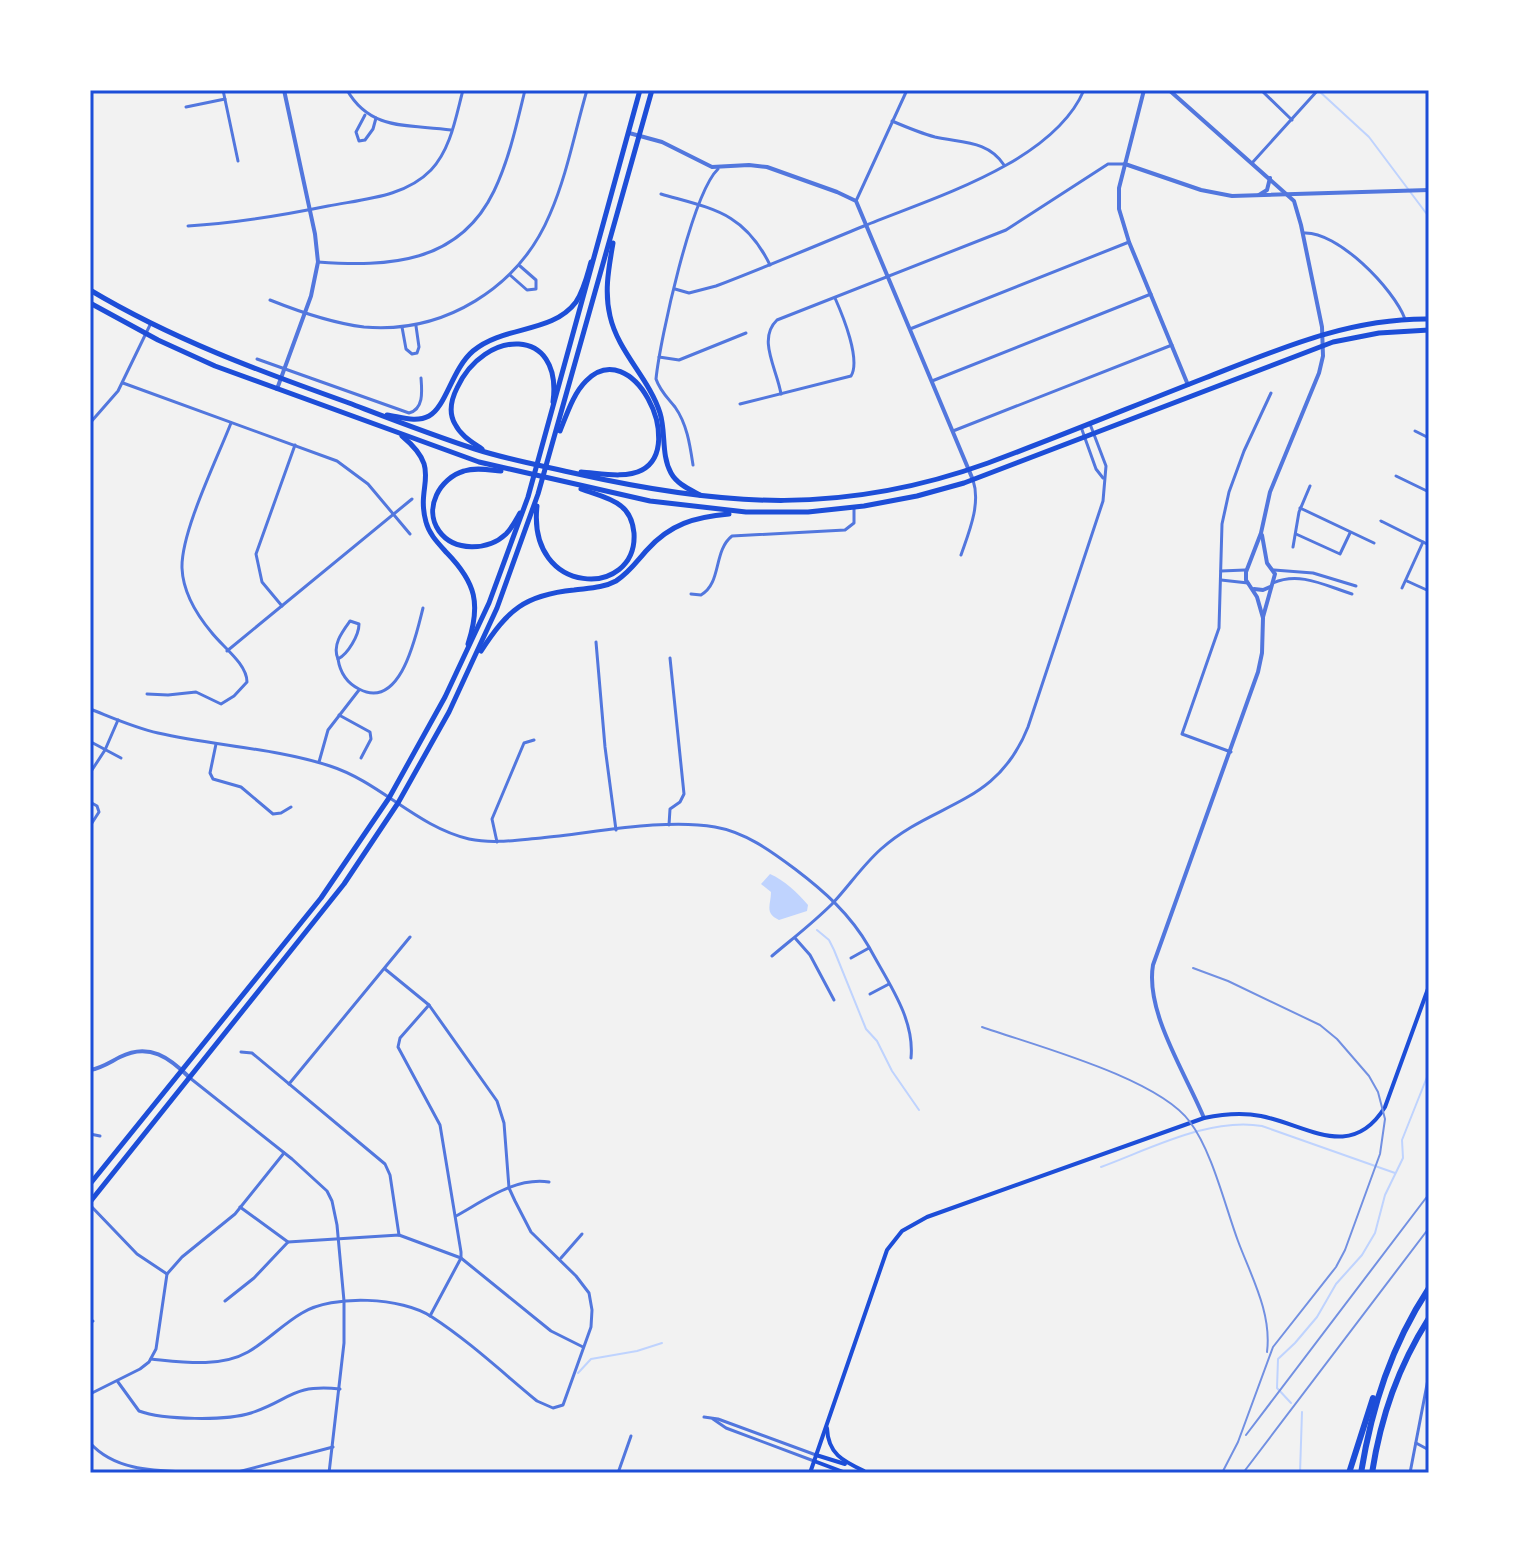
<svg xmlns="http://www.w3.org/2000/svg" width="1519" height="1563" viewBox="0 0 1519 1563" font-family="'Work Sans',sans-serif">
<rect width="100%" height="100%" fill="#f2f2f2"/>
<path fill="#bfd3fe" d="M770,874C784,880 798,893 808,905L807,911L779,920C764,913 771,905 771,892L761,884Z"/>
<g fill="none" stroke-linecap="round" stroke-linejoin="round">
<g stroke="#bfd3fe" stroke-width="2">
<path d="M1319,91L1369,137L1429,217"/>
<path d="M90,242L91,244"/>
<path d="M817,930L829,940L834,950L866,1029L877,1041L892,1071L919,1110"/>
<path d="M1101,1167C1150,1149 1210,1117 1262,1126L1395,1173"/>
<path d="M578,1373L591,1359L637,1351L662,1343"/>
<path d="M1291,1403L1277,1388L1278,1359L1295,1343L1317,1317L1336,1284L1362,1255L1375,1233L1385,1195L1403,1158L1402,1140L1429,1072"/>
<path d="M1300,1473L1302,1412"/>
</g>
<g stroke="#5277de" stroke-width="3">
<path d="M223,90L238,161"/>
<path d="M347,90C371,132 410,124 451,130"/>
<path d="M1261,90L1292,120"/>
<path d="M1368,90H1397"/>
<path d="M186,107L225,99"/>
<path d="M365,115L356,132L359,141L365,140L373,129L376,118"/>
<path d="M892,121C906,127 920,133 935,137C961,143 988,140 1004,165"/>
<path d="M1252,163L1318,90"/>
<path d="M661,194C713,209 744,212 770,265"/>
<path d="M856,201L907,90"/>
<path d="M188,226C238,223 279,216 328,206C364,199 405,197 431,170C451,149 456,116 463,90"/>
<path d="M1303,233C1337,230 1394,289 1405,319"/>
<path d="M318,262C388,267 459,264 494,191C509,160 517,123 525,90"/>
<path d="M510,275L527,290L536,289V280L520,266"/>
<path d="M675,289L689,293L716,286C766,267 815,246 864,226C932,198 1053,163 1084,90"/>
<path d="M270,300C300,312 331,323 364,327C444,334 519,288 550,214C567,175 575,131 587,90"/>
<path d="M402,327L406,349L412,354L417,353L419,347L416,326"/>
<path d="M910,329L1129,242"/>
<path d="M659,357L679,360L746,333"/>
<path d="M257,359L409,413C424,409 422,391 421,378"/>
<path d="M932,381L1151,294"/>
<path d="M123,383L337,461L368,484L410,534"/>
<path d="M781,394C777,369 757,339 777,320L1006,230L1108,164H1125"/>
<path d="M740,404L851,376C861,360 843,316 835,298"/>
<path d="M90,423L118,391L150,325"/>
<path d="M1081,427L1096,469L1103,478"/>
<path d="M953,431L1172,345"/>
<path d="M1415,431L1429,438"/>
<path d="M693,465C690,445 687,424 675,407C667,397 660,391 656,379C660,339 692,194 718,169"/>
<path d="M1396,476L1429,492"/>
<path d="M1300,508L1374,543"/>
<path d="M1381,521L1429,545"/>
<path d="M1296,534L1340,554L1350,533"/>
<path d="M1293,547L1299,512L1310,486"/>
<path d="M961,555C969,532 981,504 973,480"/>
<path d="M1274,570L1313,573L1356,586"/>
<path d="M1221,571L1245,570"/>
<path d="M1221,580L1248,583"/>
<path d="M1407,581L1429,591"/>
<path d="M1273,583C1300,571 1326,586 1352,594"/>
<path d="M1402,588L1423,542"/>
<path d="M691,594L701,595C722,583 713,551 732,536L845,530L854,523V508"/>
<path d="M282,606L262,582L256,554L295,445"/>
<path d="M350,621L359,624C359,635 348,654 338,659C332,645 342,632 350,621Z"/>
<path d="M596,642L605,747L616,830"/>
<path d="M227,651L412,499"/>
<path d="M338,659C340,672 347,683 359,689C401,711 416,635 423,608"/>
<path d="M147,694L168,695L196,692L221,704L234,696L247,682C247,664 223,647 212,633C196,614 183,593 182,568C181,532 217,459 231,423"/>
<path d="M90,709C113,718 135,728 158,733C215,746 275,748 330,766C380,782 417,827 469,839C493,844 517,840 541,838C594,833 664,818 715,827C745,832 771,851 795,869C824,891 850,914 869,947C887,981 915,1018 911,1058"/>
<path d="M339,715L370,732L371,739L361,758"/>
<path d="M91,742L121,758"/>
<path d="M216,744L210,773L213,779L241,787L273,814L281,813L291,807"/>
<path d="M1231,752L1182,734L1219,628L1222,524L1229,492L1244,451L1271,393"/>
<path d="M319,762L328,730L359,690"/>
<path d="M90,773L105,750L118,720"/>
<path d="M90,802L97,806L99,812L90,826"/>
<path d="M669,825L670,809L680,802L684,794L670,658"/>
<path d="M497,842L492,819L524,743L534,740"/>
<path d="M795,938L810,955L834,1000"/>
<path d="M772,956C792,939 813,923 832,904C849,886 862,866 881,849C935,801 997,806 1028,727L1103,501L1106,466L1090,424"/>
<path d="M851,958L869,948"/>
<path d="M870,994L889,984"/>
<path d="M429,1005L400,1038L398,1047L440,1125L461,1252V1258L430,1316"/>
<path d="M241,1052L252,1053L385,1164L390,1175L399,1235"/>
<path d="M190,1078L292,1159L327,1191L332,1201L337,1225L344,1301V1343L329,1473"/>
<path d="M289,1084L410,937"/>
<path d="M90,1134L100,1136"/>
<path d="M90,1205L137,1254L167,1274"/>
<path d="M240,1207L288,1242L399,1235L461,1258L551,1331L583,1347"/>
<path d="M456,1216C485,1200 515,1177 549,1182"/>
<path d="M561,1258L582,1234"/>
<path d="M225,1301L254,1278L288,1242"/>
<path d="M90,1323L93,1321"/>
<path d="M151,1359C182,1362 220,1368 248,1352C267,1341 283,1324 302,1313C333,1294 402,1297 432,1317C469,1341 503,1373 537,1401L553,1408L563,1405L591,1327L592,1310L589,1293L576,1276L531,1232L515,1201L509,1188L504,1123L497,1101L429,1005L385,969"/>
<path d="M118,1382L139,1411C163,1420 226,1421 251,1413C291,1400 291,1384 340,1389"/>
<path d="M90,1394L140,1369L149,1362L156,1349L167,1274L182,1257L235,1214L284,1153"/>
<path d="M704,1417L718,1419L816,1455"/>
<path d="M713,1419L726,1428L814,1461"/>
<path d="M90,1443C119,1475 166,1470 206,1473"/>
<path d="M1416,1443L1429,1450"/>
<path d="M234,1473L333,1447"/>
<path d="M618,1473L631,1436"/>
<path d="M1410,1473L1429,1374"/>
</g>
<g stroke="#5277de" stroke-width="4">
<path d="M1144,90L1119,188V209L1129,242L1188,385"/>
<path d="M1169,90L1294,201L1301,225L1322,327L1323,356L1319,373L1270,492L1261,533L1246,572V580L1257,597L1263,618L1262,653L1258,672L1153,965C1145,1012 1186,1074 1204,1118"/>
<path d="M629,133L662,142L712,167L749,165L767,167L837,192L856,201L973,480"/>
<path d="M1125,164L1201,190L1232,196L1429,190"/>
<path d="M1259,195L1267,190L1270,178"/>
<path d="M277,389L311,296L318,262L315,234L284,90"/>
<path d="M1262,535L1267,563L1275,574L1263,617"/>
<path d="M1254,589L1263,590L1270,587"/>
<path d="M90,1070C102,1068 110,1062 120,1057C149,1042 170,1058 190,1078"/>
</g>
<g stroke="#1d4ed8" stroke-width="4">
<path d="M827,1428C828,1454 843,1461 864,1471"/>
<path d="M816,1455L845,1464"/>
<path d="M814,1461L846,1473"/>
<path d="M810,1473L887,1250L902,1231L927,1217L1204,1118C1223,1114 1241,1112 1261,1116C1307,1125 1351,1162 1385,1107L1429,986"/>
</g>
<g stroke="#1d4ed8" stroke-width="5">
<path d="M613,243C609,267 604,291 610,316C618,352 649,378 660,413C666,432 661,455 671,473C677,484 689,489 700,495"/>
<path d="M90,290C172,339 259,371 349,403C391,419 432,435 475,449C509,460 544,466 578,474C725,507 844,515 988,463C1061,436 1133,406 1205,378C1279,349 1349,318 1429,319"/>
<path d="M90,303L158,340L215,366L479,462L650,501L746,512H808L864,506L917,496L964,483L1333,342L1379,333L1429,330"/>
<path d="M387,415C401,417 416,423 429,416C446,407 452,369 473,351C504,325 552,334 576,302C584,290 587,276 591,262"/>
<path d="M560,431C567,414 573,394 586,381C632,334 687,446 642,470C625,479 599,473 581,472"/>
<path d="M402,436C444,471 415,483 426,522C429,534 438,543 447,553C476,583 481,604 468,644"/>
<path d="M482,449C472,442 461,436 455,424C448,412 451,400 457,388C484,329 563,325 553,402"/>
<path d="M501,471C489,470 476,467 464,471C440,478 423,508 439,531C454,552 488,551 506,534C512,528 516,520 520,513"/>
<path d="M537,506C527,597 638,599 634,533C633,523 629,512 621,506C610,497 594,494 581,489"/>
<path d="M481,651C508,610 524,595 574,590C589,588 603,588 616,581C629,573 637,561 647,550C670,524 695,517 729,514"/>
<path d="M90,1184L321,898L389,798L445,697L489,603L528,497L640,90"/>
<path d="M90,1202L344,884L398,803L449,712L497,608L538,494L652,90"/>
</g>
<g stroke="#1d4ed8" stroke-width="6">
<path d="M1349,1473L1373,1398"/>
<path d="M1361,1473C1372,1406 1391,1346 1429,1288"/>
<path d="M1372,1473C1381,1416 1398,1367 1429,1318"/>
</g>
<g stroke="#7290e2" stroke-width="2">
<path d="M1193,968L1228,981L1320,1025L1337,1039L1369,1076L1378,1092L1385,1119L1380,1154L1345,1250L1336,1267L1273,1347L1238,1442L1222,1473"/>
<path d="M982,1027C1036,1046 1158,1078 1190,1122C1212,1151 1225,1206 1238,1241C1251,1276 1272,1313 1267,1352"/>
<path d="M1246,1435L1429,1194"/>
<path d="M1243,1473L1429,1228"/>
</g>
</g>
<rect width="1519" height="1563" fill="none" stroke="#ffffff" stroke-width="184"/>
<rect x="92" y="92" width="1335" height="1379" fill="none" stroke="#1d4ed8" stroke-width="3"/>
</svg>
